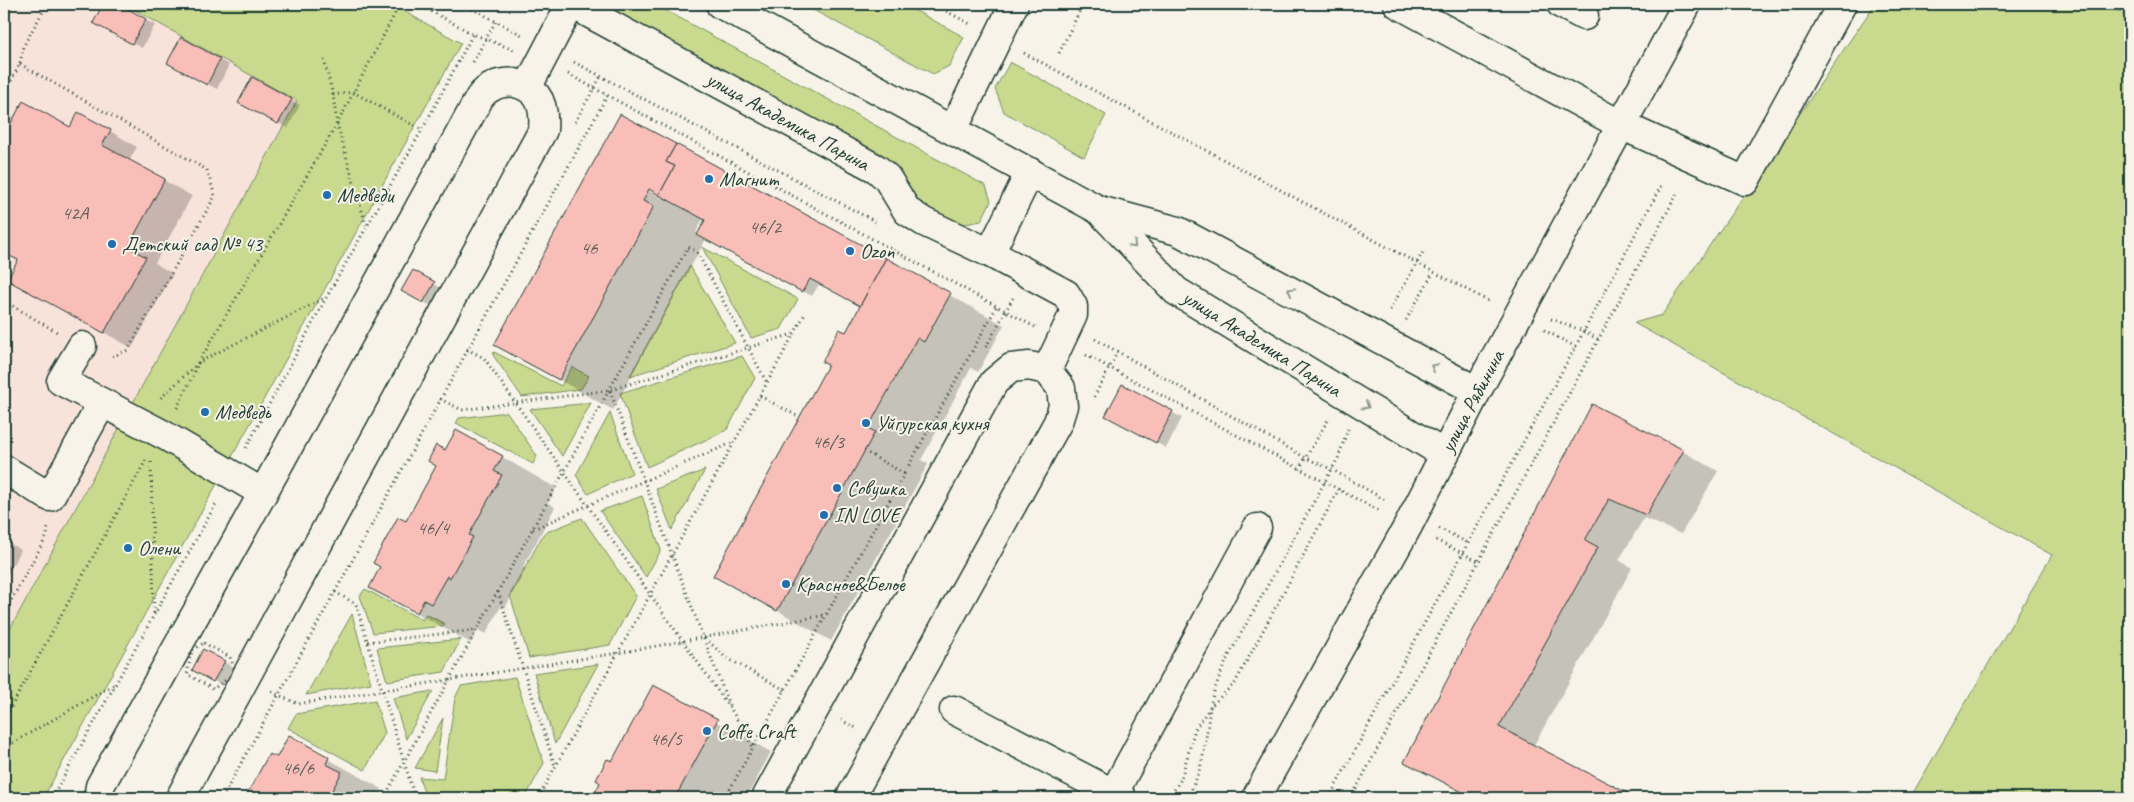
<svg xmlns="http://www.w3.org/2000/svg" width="2134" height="802" viewBox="0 0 2134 802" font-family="Caveat,sans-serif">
<rect width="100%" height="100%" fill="#f7f3e8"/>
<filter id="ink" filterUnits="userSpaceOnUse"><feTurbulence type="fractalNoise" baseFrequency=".02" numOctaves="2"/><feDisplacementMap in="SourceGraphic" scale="10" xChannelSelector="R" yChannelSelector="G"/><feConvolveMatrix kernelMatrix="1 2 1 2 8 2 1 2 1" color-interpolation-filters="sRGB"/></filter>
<g filter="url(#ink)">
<path fill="#f8e3da" d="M4,4H124L297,101L4,640Z"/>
<g fill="#c9da8f" stroke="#748c62">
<path d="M124,4H391L461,43L43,798H4V640L297,101Z"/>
<path d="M592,4H654L986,186L991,201L981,221L960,225L927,210Z"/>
<path d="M802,4H903L964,37L949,66L933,74Z"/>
<path d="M1875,4H2106L2130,17V798H1910L2052,555L1634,323L1662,315Z"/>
<path d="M1010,62L1106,115L1084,157L1004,112L995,89Z"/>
<path d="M702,247L798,299L781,329L751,338Z"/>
<path d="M690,266L735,343L630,376Z"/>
<path d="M494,352L561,386L572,367L589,376L581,389L522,397L493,355Z"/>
<path d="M742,356L755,378L727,430L647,467L620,393Z"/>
<path d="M591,403L562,456L530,409Z"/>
<path d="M507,412L537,456L533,464L456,423L459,418Z"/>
<path d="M610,413L632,473L588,494L576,475Z"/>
<path d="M705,470L672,530L656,489Z"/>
<path d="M642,496L661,550L646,577L600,511Z"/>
<path d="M582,518L636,596L610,645L529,658L510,595L544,533Z"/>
<path d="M365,589L422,620L426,614L445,624L444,626L373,633L360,596Z"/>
<path d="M352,614L371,683L306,695Z"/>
<path d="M461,639L444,672L387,681L377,648Z"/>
<path d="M598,664L555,744L534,673Z"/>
<path d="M515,677L544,763L525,798H426L419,777L443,779L455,698L461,686Z"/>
<path d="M433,691L406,739L393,698Z"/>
<path d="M375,700L385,733L365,770L288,728L296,714Z"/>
<path d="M443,718L435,771L415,768Z"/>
</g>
<g fill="#0003" fill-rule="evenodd">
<path d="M104,4H116L155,25L142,48L94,23Z"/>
<path d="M181,39L229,65L217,89L178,68Z"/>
<path d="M291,100L300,105L288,128L249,108Z"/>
<path d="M23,103L70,128L110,131L137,147L129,161L192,196L155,263L173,274L132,348L36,295L19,260L4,252V138Z"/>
<path d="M620,115L1004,325L978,372L971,368L921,460L928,464L831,641L715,575L861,305L820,283L812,296L706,239L613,410L495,344ZM648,187L665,196L664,199L648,190ZM703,219L706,220L699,234L696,232Z"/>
<path d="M414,272L443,289L433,307L412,296Z"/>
<path d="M1123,385L1182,418L1166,448L1107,415Z"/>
<path d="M1592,405L1684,452L1718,471L1681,534L1644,518L1619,560L1632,568L1534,745L1635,798H1472L1406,762Z"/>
<path d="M446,452L502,457L556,488L548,503L555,507L523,567L526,569L505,608L501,606L486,634L478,630L471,643L370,587Z"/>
<path d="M4,540L21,550L4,581Z"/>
<path d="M204,651L233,667L223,686L194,670Z"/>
<path d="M654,687L771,752L746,798H593Z"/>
<path d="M289,737L382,789L378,795L384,798H247L270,755L277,759Z"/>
</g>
<g fill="#fabeb9" stroke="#1f3d34">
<path d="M103,4H119L146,19L132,44L93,23Z"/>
<path d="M181,37L220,59L207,85L167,63Z"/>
<path d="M252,77L292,99L278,124L238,103Z"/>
<path d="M23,101L70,127L78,112L111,130L102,145L165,179L128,247L146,257L104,333L7,280L18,260L4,253V136Z"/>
<path d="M620,114L676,144L666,162L675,166L659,195L649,189L643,201L654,206L559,380L494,345Z"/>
<path d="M676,144L886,258L860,306L810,279L802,292L697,235L705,220L659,195L675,166L666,162Z"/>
<path d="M886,258L951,293L924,342L917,338L868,428L875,432L777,611L713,576L828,365L822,362L839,329L846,332Z"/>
<path d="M413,270L435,282L423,303L401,291Z"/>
<path d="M1122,384L1173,411L1156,443L1105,416Z"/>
<path d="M1592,404L1684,450L1646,515L1609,499L1585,540L1598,547L1499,727L1637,798H1474L1404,762Z"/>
<path d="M456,430L503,456L494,471L502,475L469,535L473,537L450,578L447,576L431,604L424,600L417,613L369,588L380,567L373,563L398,517L406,521L436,466L428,461L436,445L445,450Z"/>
<path d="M203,649L225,661L213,682L192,670Z"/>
<path d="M653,685L718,719L675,798H592L600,783L596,780L607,759L612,761Z"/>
<path d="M289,735L329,757L326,764L342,772L328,798H245L269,754L277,757Z"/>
</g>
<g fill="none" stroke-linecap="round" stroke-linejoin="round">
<defs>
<g id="minor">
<path d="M572,4L877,169L887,178L907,211L924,222L990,253L1066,294L1073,306V315L1047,370"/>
<path d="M720,4L1099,210L1178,231L1477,391"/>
<path d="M1398,4L1621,125L1745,181L1842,4"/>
<path d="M1561,4L1584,16"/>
<path d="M528,86L571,4"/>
<path d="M953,130L1014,4"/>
<path d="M1099,210L1176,291L1444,454"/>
<path d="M990,253L1030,172"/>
<path d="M82,346L61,381L164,435L263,493"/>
<path d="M4,469L50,497L102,403"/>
<path d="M954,710L1122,798"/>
<path d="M98,798L100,786L263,493L480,97C483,93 487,89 492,87C498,83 508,82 515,83C540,89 545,106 543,130L180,798"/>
<path d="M766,798L994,382L1011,368L1029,366L1047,370L1061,388L1063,406L1058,422L850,798"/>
<path d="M1111,798L1257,528"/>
<path d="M1256,798L1408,526L1477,391L1687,4"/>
</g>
</defs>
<use href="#minor" stroke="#1f3d34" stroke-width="31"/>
<g stroke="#1f3d34" stroke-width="3" stroke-dasharray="1 4" stroke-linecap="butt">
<path d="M418,4L473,34L514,50"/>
<path d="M463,4L522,35"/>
<path d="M933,4L972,25"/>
<path d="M1024,53L1490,302"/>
<path d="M1059,53L1083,4"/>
<path d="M324,60L333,95L337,124L366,225"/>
<path d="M473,62L496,21"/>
<path d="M574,62L878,223"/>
<path d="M20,64L207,170L215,196L128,350L111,357"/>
<path d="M568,74L1035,327"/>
<path d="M4,94L20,64L23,47L47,4"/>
<path d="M333,95L353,92L422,130"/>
<path d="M575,122L601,76"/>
<path d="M4,301L57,332"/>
<path d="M1390,310L1423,252"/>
<path d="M1551,319L1584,331L1599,340"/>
<path d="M1406,320L1433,273"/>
<path d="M1544,330L1576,347"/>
<path d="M1095,339L1306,458L1331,469L1387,501"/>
<path d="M986,347L1013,298"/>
<path d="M467,349L484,358L732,711L753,747"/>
<path d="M1086,355L1381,512"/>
<path d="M610,391L729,705"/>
<path d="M760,396L799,417"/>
<path d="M1094,397L1117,353"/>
<path d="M161,398L199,362L325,298"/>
<path d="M440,399L462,410L610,390L793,334"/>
<path d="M177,408L199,362L337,124L400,4"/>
<path d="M246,448L326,298L422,130L473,34"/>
<path d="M864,451L905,474"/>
<path d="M151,462L154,613"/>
<path d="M1299,469L1328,420"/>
<path d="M1439,528L1468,543"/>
<path d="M533,529L734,442"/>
<path d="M1436,540L1480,562"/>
<path d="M335,592L356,604L415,798"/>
<path d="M498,592L555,766"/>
<path d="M4,613L47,536L48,527"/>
<path d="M705,638L725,657L785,690"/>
<path d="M368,642L476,630"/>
<path d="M204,643L230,657L236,673L213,689L187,674L192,650Z"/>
<path d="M272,692L298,704L618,653L826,615"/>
<path d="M4,720L146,460"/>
<path d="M841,720L856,728"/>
<path d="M4,748L115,684"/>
<path d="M541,793L551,798"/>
<path d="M52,798L217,502"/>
<path d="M222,798L607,96"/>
<path d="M384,798L688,247L697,252L767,383"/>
<path d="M538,798L806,312"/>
<path d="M725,798L997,306"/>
<path d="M1169,798L1181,779L1195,729L1211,706L1235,683L1339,489"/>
<path d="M1187,798C1205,766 1205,743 1210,708C1213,691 1220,675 1227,659L1338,458L1348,429"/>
<path d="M1329,798L1584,331L1662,184"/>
<path d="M1351,798L1678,192"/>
</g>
<use href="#minor" stroke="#f7f3e8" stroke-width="28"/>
</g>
<defs><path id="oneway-chevron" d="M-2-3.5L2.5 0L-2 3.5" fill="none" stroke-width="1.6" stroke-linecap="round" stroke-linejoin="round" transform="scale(1.25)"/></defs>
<g stroke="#8b988e">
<use href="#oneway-chevron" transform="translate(1133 245) rotate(46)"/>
<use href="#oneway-chevron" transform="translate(1291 291) rotate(-151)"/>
<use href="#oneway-chevron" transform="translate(1434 367) rotate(-151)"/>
<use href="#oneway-chevron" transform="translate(1366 406) rotate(31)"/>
</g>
</g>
<g fill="#1f6fb2" stroke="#f7f3e8" stroke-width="2">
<circle cx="709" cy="179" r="5"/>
<circle cx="327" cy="195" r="5"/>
<circle cx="112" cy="244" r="5"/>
<circle cx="850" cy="251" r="5"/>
<circle cx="205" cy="412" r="5"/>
<circle cx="866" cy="423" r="5"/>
<circle cx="837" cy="488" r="5"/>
<circle cx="824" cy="515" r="5"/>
<circle cx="128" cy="548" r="5"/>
<circle cx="786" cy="584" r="5"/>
<circle cx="707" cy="731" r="5"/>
</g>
<g text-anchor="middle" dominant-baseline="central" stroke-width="4" stroke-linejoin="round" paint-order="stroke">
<g font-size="19" fill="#565d55">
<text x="75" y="213">42А</text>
<text x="765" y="227">46/2</text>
<text x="589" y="248">46</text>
<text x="828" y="442">46/3</text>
<text x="433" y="528">46/4</text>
<text x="666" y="739">46/5</text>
<text x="298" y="768">46/6</text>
</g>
<g font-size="21" fill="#1f3d34" stroke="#f7f3e8">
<text transform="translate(788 121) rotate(29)">улица Академика Парина</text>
<text transform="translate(1262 343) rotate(32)">улица Академика Парина</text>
<text transform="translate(1472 401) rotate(-62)">улица Рябинина</text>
</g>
<g font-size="21" fill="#1f3d34" stroke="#f7f3e8" text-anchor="start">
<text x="719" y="179">Магнит</text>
<text x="337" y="195">Медведи</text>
<text x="122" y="244">Детский сад № 43</text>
<text x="860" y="251">Ozon</text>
<text x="215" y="412">Медведь</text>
<text x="876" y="423">Уйгурская кухня</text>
<text x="847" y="488">Совушка</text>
<text x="834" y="515">IN LOVE</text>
<text x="138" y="548">Олени</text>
<text x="796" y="584">Красное&amp;Белое</text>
<text x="717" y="731">Coffe Craft</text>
</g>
</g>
<rect width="2134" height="802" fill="none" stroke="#f7f3e8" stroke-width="20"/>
<rect x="10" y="10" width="2114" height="782" fill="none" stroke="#1f3d34" stroke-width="2" filter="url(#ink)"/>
</svg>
